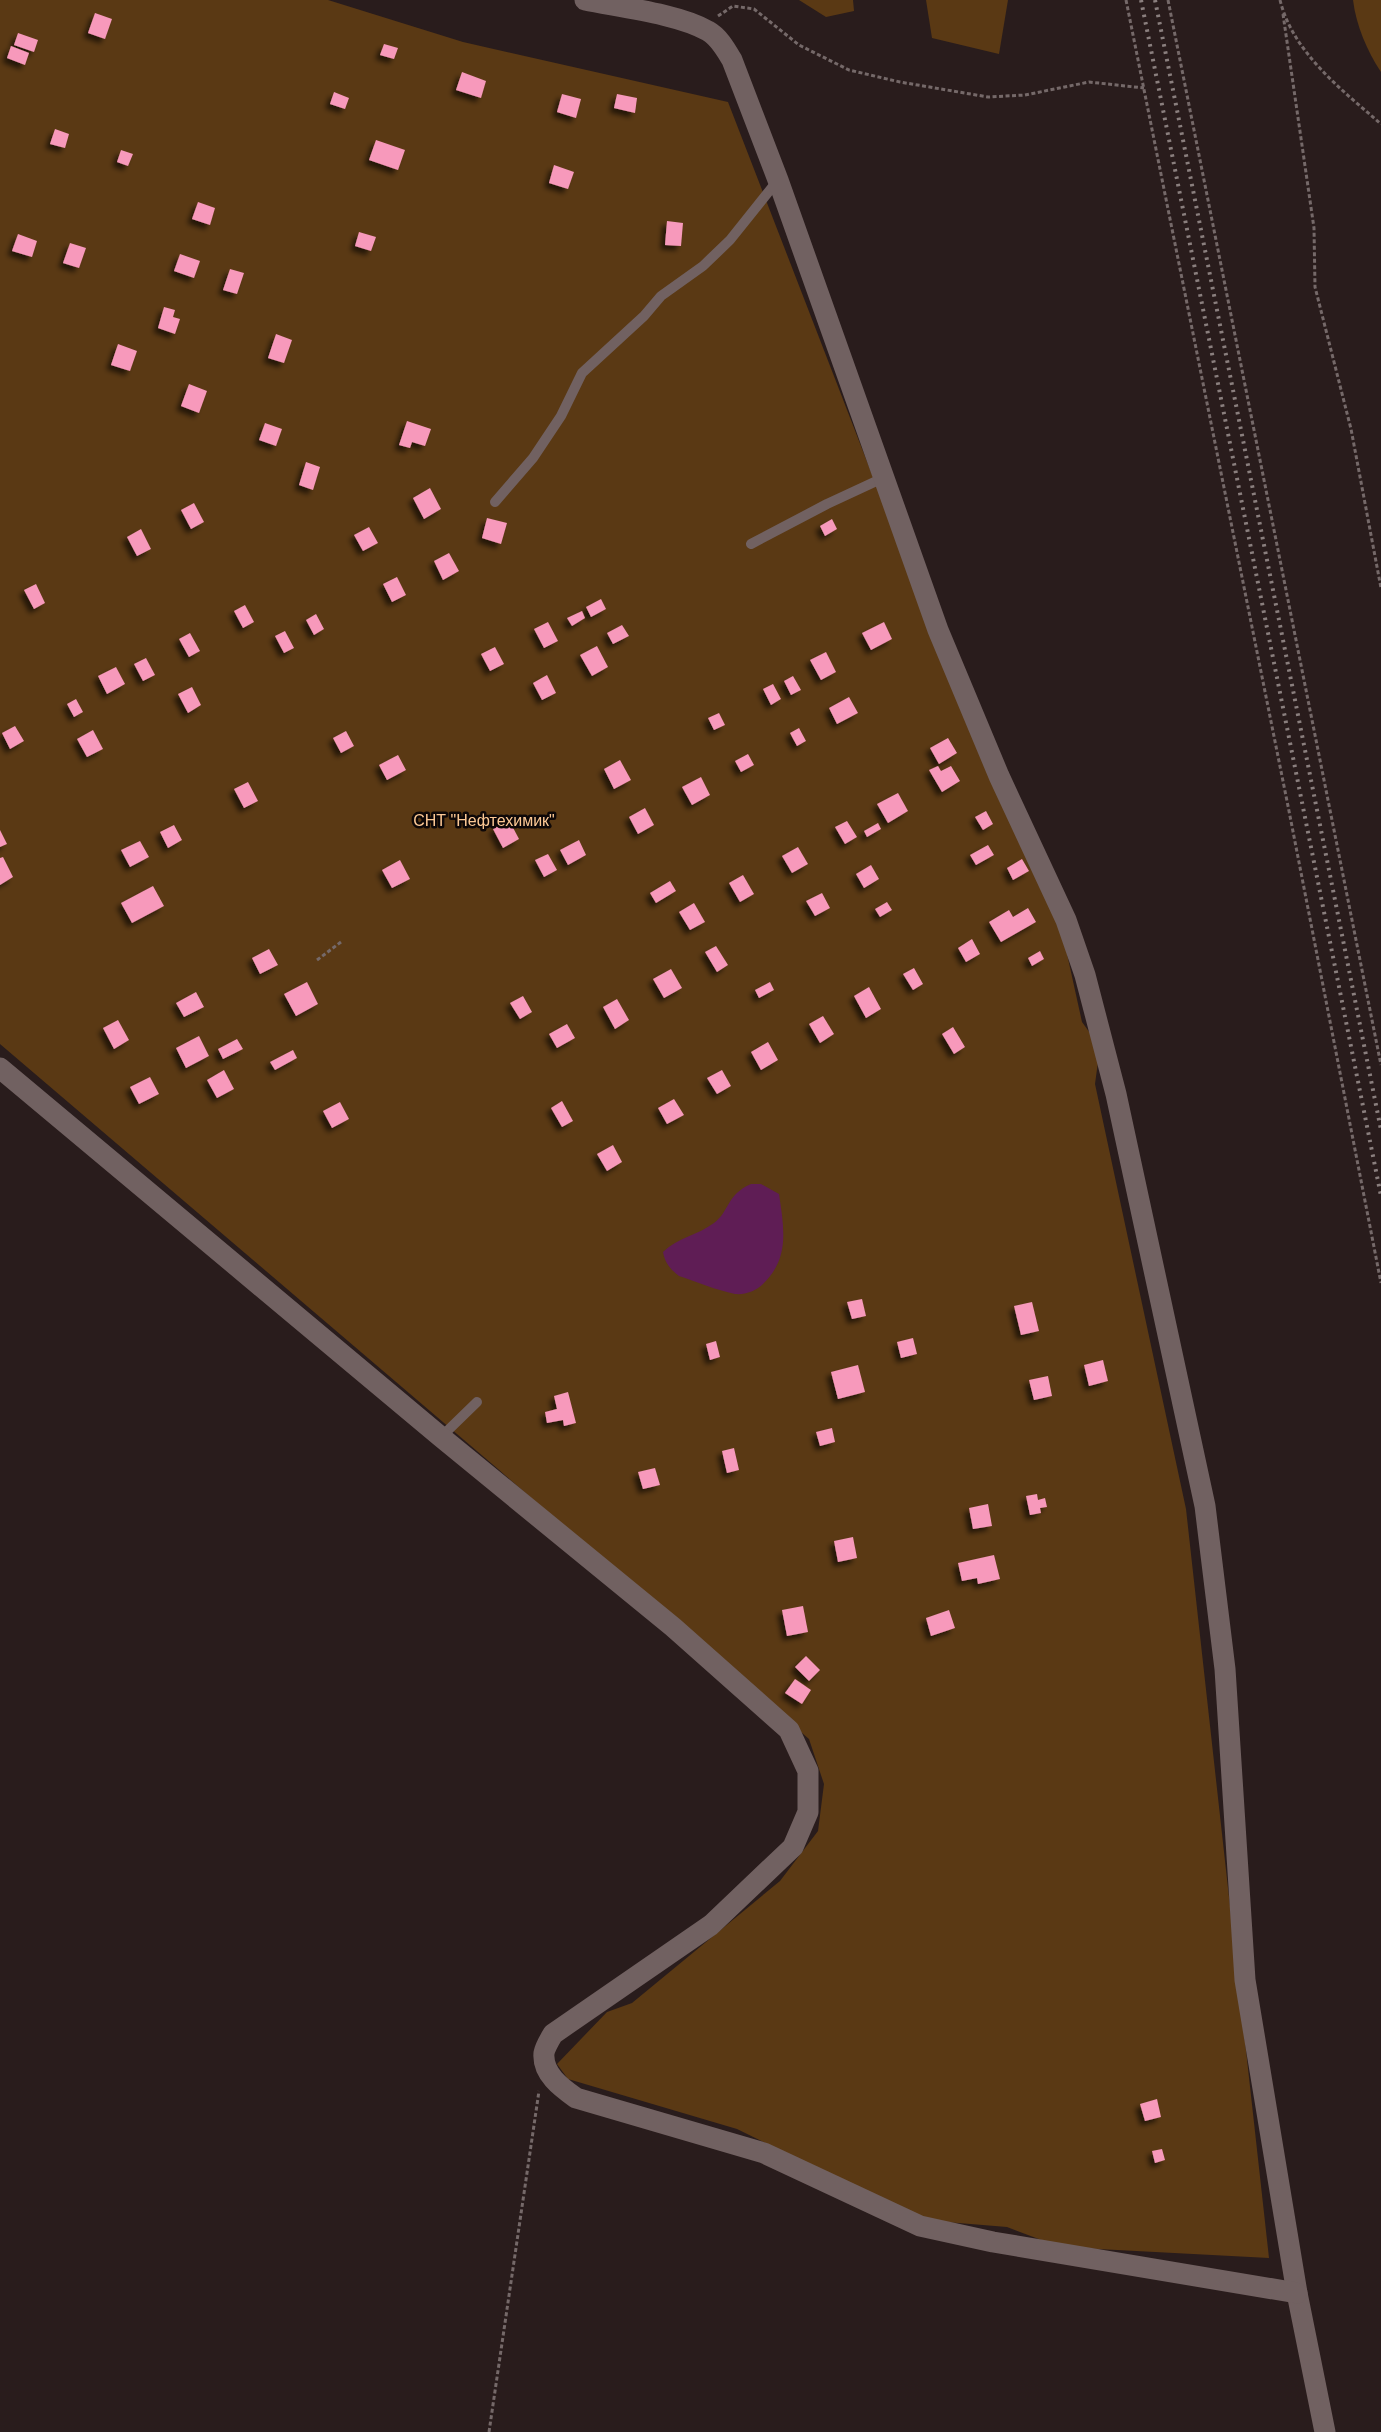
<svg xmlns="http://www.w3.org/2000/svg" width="1381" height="2432" viewBox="0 0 1381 2432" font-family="Helvetica,sans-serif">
<defs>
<filter id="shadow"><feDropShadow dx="-4.5" dy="4.5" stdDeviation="2.5" flood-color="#0009"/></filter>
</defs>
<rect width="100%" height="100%" fill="#291c1c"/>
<g fill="#5a3914">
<path d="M0,0H328L463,42L728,102L878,490L1058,913L1082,1022L1100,1047L1095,1084L1186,1509L1269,2258L1060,2247L1007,2227L922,2220L737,2129L568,2079L557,2064L607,2012L632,2003L780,1881L818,1831L824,1784L809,1739L498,1469L0,1044Z"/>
<path d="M799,0H853L854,11L826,17Z"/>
<path d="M926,0H1008L999,54L932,38Z"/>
<path d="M1353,0H1381V72C1367,51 1356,25 1353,0Z"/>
</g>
<path fill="#5f1d55" d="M751,1184H761L779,1194C784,1228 790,1258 763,1284C756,1291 745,1295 735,1294C716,1290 697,1282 679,1276C670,1269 665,1263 663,1252C677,1238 698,1235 714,1223C730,1211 726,1195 751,1184Z"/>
<g fill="#f799bb" filter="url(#shadow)">
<path d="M95,13L112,19L105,39L88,33Z"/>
<path d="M18,33L38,40L34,52L14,45Z"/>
<path d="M384,44L398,48L394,59L380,55Z"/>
<path d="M11,46L29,53L25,65L7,58Z"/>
<path d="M462,72L486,81L481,98L456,90Z"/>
<path d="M334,92L349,98L345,109L330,104Z"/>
<path d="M562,94L581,99L576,118L557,112Z"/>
<path d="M617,94L637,98L635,113L614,108Z"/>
<path d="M55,129L69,134L65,148L50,144Z"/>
<path d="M376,140L405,150L398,170L369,160Z"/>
<path d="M121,150L133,154L128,166L117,162Z"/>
<path d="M554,165L574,172L568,189L549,183Z"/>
<path d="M198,202L215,208L210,225L192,219Z"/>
<path d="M667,221L683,223L681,246L665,245Z"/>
<path d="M359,232L376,237L371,251L355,246Z"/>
<path d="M18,234L37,241L32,257L12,251Z"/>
<path d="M70,243L86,248L79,268L63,263Z"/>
<path d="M180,254L200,261L194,278L174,271Z"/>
<path d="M230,269L244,273L237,294L223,290Z"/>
<path d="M164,307L175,310L173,317L180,319L175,334L158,328Z"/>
<path d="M276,334L292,340L284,363L268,358Z"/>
<path d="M118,344L137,351L130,371L111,365Z"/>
<path d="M189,384L207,391L199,413L181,406Z"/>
<path d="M407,421L431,429L425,446L412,442L410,448L399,445Z"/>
<path d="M265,423L282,429L276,446L259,440Z"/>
<path d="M306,462L320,467L313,490L299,485Z"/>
<path d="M430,488L441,509L424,519L413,498Z"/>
<path d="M194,503L204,522L191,529L181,510Z"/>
<path d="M487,518L507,523L501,544L482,538Z"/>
<path d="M832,519L837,529L825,536L820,526Z"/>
<path d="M369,527L378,543L363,551L354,535Z"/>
<path d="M141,529L151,549L137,556L127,537Z"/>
<path d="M449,553L459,571L443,580L434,561Z"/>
<path d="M397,577L406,595L392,602L383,584Z"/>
<path d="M36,584L45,603L34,609L24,590Z"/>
<path d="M601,599L606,609L591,617L586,607Z"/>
<path d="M245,605L254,622L243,628L234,611Z"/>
<path d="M582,611L585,618L572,626L567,618Z"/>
<path d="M316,614L324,629L314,635L306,620Z"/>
<path d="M548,622L558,641L544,648L534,629Z"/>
<path d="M884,622L892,639L871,650L862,633Z"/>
<path d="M622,625L629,636L613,644L607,633Z"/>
<path d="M285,631L294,648L284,653L275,636Z"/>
<path d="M190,633L200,651L189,657L179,639Z"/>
<path d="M597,646L608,667L592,676L580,655Z"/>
<path d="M495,647L504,664L490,671L481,654Z"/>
<path d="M826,652L836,672L821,680L810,660Z"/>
<path d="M146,658L155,675L143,681L134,664Z"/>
<path d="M116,667L125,684L107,694L98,676Z"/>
<path d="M547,675L556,693L542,700L533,683Z"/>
<path d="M793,676L801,690L791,695L784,681Z"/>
<path d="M773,684L781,699L771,705L763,689Z"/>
<path d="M192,687L201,705L188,713L178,694Z"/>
<path d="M849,697L858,713L837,724L829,708Z"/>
<path d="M76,699L83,712L74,717L67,704Z"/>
<path d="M719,713L725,725L714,730L708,718Z"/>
<path d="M15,726L24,741L10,749L2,733Z"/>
<path d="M799,728L806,741L797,746L790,733Z"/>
<path d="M93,730L103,749L87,757L77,739Z"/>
<path d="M346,731L354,746L341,753L333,738Z"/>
<path d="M948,738L957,753L939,764L930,748Z"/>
<path d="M748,754L754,765L741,772L735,761Z"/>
<path d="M398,755L406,770L387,780L379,765Z"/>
<path d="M620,760L631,780L614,789L604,769Z"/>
<path d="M938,766L941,771L951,766L960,781L942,792L929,770Z"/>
<path d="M701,777L710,795L692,805L682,787Z"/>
<path d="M248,782L258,801L244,808L234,789Z"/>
<path d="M898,793L908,811L888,823L877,804Z"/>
<path d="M645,808L654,825L638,834L629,817Z"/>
<path d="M986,811L993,824L983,830L975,817Z"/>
<path d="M509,820L519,839L503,848L493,829Z"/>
<path d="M847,821L857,837L845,844L835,827Z"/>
<path d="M878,823L881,829L867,837L864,831Z"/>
<path d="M174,825L182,840L168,848L160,832Z"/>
<path d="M0,830L7,844L0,847Z"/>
<path d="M579,840L586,855L568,865L560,850Z"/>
<path d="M140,841L149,857L130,867L121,850Z"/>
<path d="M988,845L994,855L976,865L970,855Z"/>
<path d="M798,847L808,864L792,873L782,856Z"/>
<path d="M548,854L557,870L544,877L535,860Z"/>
<path d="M3,857L13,877L0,885V858Z"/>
<path d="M1022,859L1029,871L1013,880L1007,868Z"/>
<path d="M400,860L410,879L392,888L382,870Z"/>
<path d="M871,865L879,879L864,888L856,874Z"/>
<path d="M743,875L754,894L740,902L729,883Z"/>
<path d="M670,881L676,891L656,903L650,893Z"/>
<path d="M153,886L164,906L132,923L121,903Z"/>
<path d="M822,893L830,908L815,916L806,901Z"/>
<path d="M887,902L892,910L880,917L875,909Z"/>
<path d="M694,903L705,922L690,930L679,912Z"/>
<path d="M1028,908L1036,922L1001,942L989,922L1009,910L1013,917Z"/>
<path d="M972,939L980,954L966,962L958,948Z"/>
<path d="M716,946L728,965L717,972L705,952Z"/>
<path d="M269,949L278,965L260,974L252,958Z"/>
<path d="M1040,951L1044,959L1032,966L1028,958Z"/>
<path d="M914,968L923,984L913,990L903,974Z"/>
<path d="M671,969L682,988L664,998L653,979Z"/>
<path d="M307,982L318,1004L296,1016L284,994Z"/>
<path d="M770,982L774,990L759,998L755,990Z"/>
<path d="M869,987L881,1009L866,1018L854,996Z"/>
<path d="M196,992L204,1007L184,1017L176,1003Z"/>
<path d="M523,996L532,1012L520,1019L510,1003Z"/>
<path d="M617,999L629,1020L615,1029L603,1007Z"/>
<path d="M823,1016L834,1034L820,1043L809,1024Z"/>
<path d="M118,1020L129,1040L114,1049L103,1028Z"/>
<path d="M567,1024L575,1038L557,1048L549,1034Z"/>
<path d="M953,1027L965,1047L954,1054L942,1034Z"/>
<path d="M199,1036L209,1056L186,1068L176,1048Z"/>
<path d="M237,1039L243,1049L223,1059L218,1049Z"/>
<path d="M768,1042L778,1060L761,1070L751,1052Z"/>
<path d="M293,1050L297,1058L275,1070L270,1062Z"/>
<path d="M224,1070L234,1089L217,1098L207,1080Z"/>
<path d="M722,1070L731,1086L717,1094L707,1078Z"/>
<path d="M150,1077L159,1094L139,1104L130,1087Z"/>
<path d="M674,1099L684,1115L667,1124L658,1108Z"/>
<path d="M562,1101L573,1121L562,1127L551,1108Z"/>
<path d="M340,1102L349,1119L332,1128L323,1111Z"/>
<path d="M613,1145L622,1162L607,1171L597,1154Z"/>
<path d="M862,1299L866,1316L852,1319L847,1302Z"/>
<path d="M1032,1302L1039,1331L1021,1335L1014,1306Z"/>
<path d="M913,1338L917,1354L901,1358L897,1342Z"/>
<path d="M716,1341L720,1357L710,1360L706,1344Z"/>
<path d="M1103,1360L1108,1381L1089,1386L1084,1365Z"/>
<path d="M858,1365L865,1392L838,1399L831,1372Z"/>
<path d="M1048,1376L1052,1396L1034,1400L1029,1380Z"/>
<path d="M568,1392L576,1423L564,1426L563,1420L547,1423L545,1412L557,1409L554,1396Z"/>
<path d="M832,1428L835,1442L820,1446L816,1432Z"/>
<path d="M734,1448L739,1470L727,1473L722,1451Z"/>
<path d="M655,1468L660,1485L643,1489L638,1472Z"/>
<path d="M1037,1494L1038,1500L1045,1498L1047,1507L1040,1508L1041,1513L1030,1515L1026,1496Z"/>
<path d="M988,1504L992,1526L973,1529L969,1508Z"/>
<path d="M853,1537L857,1558L838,1562L834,1541Z"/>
<path d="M994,1555L1000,1579L978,1584L977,1578L962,1581L958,1563Z"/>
<path d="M803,1606L808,1632L787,1636L782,1610Z"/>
<path d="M949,1610L955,1628L931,1636L926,1618Z"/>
<path d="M806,1656L820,1670L809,1681L795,1667Z"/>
<path d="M795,1679L811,1690L802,1704L785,1693Z"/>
<path d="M1157,2099L1161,2117L1145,2121L1140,2104Z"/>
<path d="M1162,2149L1165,2160L1155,2163L1152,2151Z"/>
</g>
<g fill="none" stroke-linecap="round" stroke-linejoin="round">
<g stroke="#756969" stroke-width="3" stroke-dasharray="4 2.5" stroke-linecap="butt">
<path d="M1126,0L1289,811L1381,1283"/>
<path d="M1168,0L1381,1065"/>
<path d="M1280,0C1293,53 1342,90 1381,124"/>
<path d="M1283,14L1314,228L1315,287L1351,429L1381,588"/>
<path d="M718,16L733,6L754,9L799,45L849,70L900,82L988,97L1025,95L1089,82L1144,88"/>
<path d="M317,960L341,942"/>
<path d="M489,2432L539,2091"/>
</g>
<g stroke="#716161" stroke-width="10">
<path d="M495,502L533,458L561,416L582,373L644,316L661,296L703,266L730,240L778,180"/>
<path d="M751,544L827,504L883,478"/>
<path d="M441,1437L477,1402"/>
</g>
<g stroke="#716161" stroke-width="21">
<path d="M585,0C619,7 679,14 708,31C719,37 726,50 732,60L778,180L938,630L999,776L1066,920L1085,975L1116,1094L1205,1506L1225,1669L1245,1980L1297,2293L1325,2432"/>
<path d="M0,1068L441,1437L673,1627L789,1730L808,1771V1812L793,1847L711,1925L553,2034C550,2039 545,2047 544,2053C542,2074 562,2088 576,2098L764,2153L920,2226L993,2242L1297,2293"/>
</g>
<g stroke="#8a7f7e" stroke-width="4" stroke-dasharray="2.5 5" stroke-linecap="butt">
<path d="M1141,0L1381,1196"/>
<path d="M1155,0L1381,1130"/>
</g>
</g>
<g text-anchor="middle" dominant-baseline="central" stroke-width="5" stroke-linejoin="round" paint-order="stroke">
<g font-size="16" fill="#fdc995" stroke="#0e0808">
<text x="484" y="820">СНТ "Нефтехимик"</text>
</g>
</g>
</svg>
